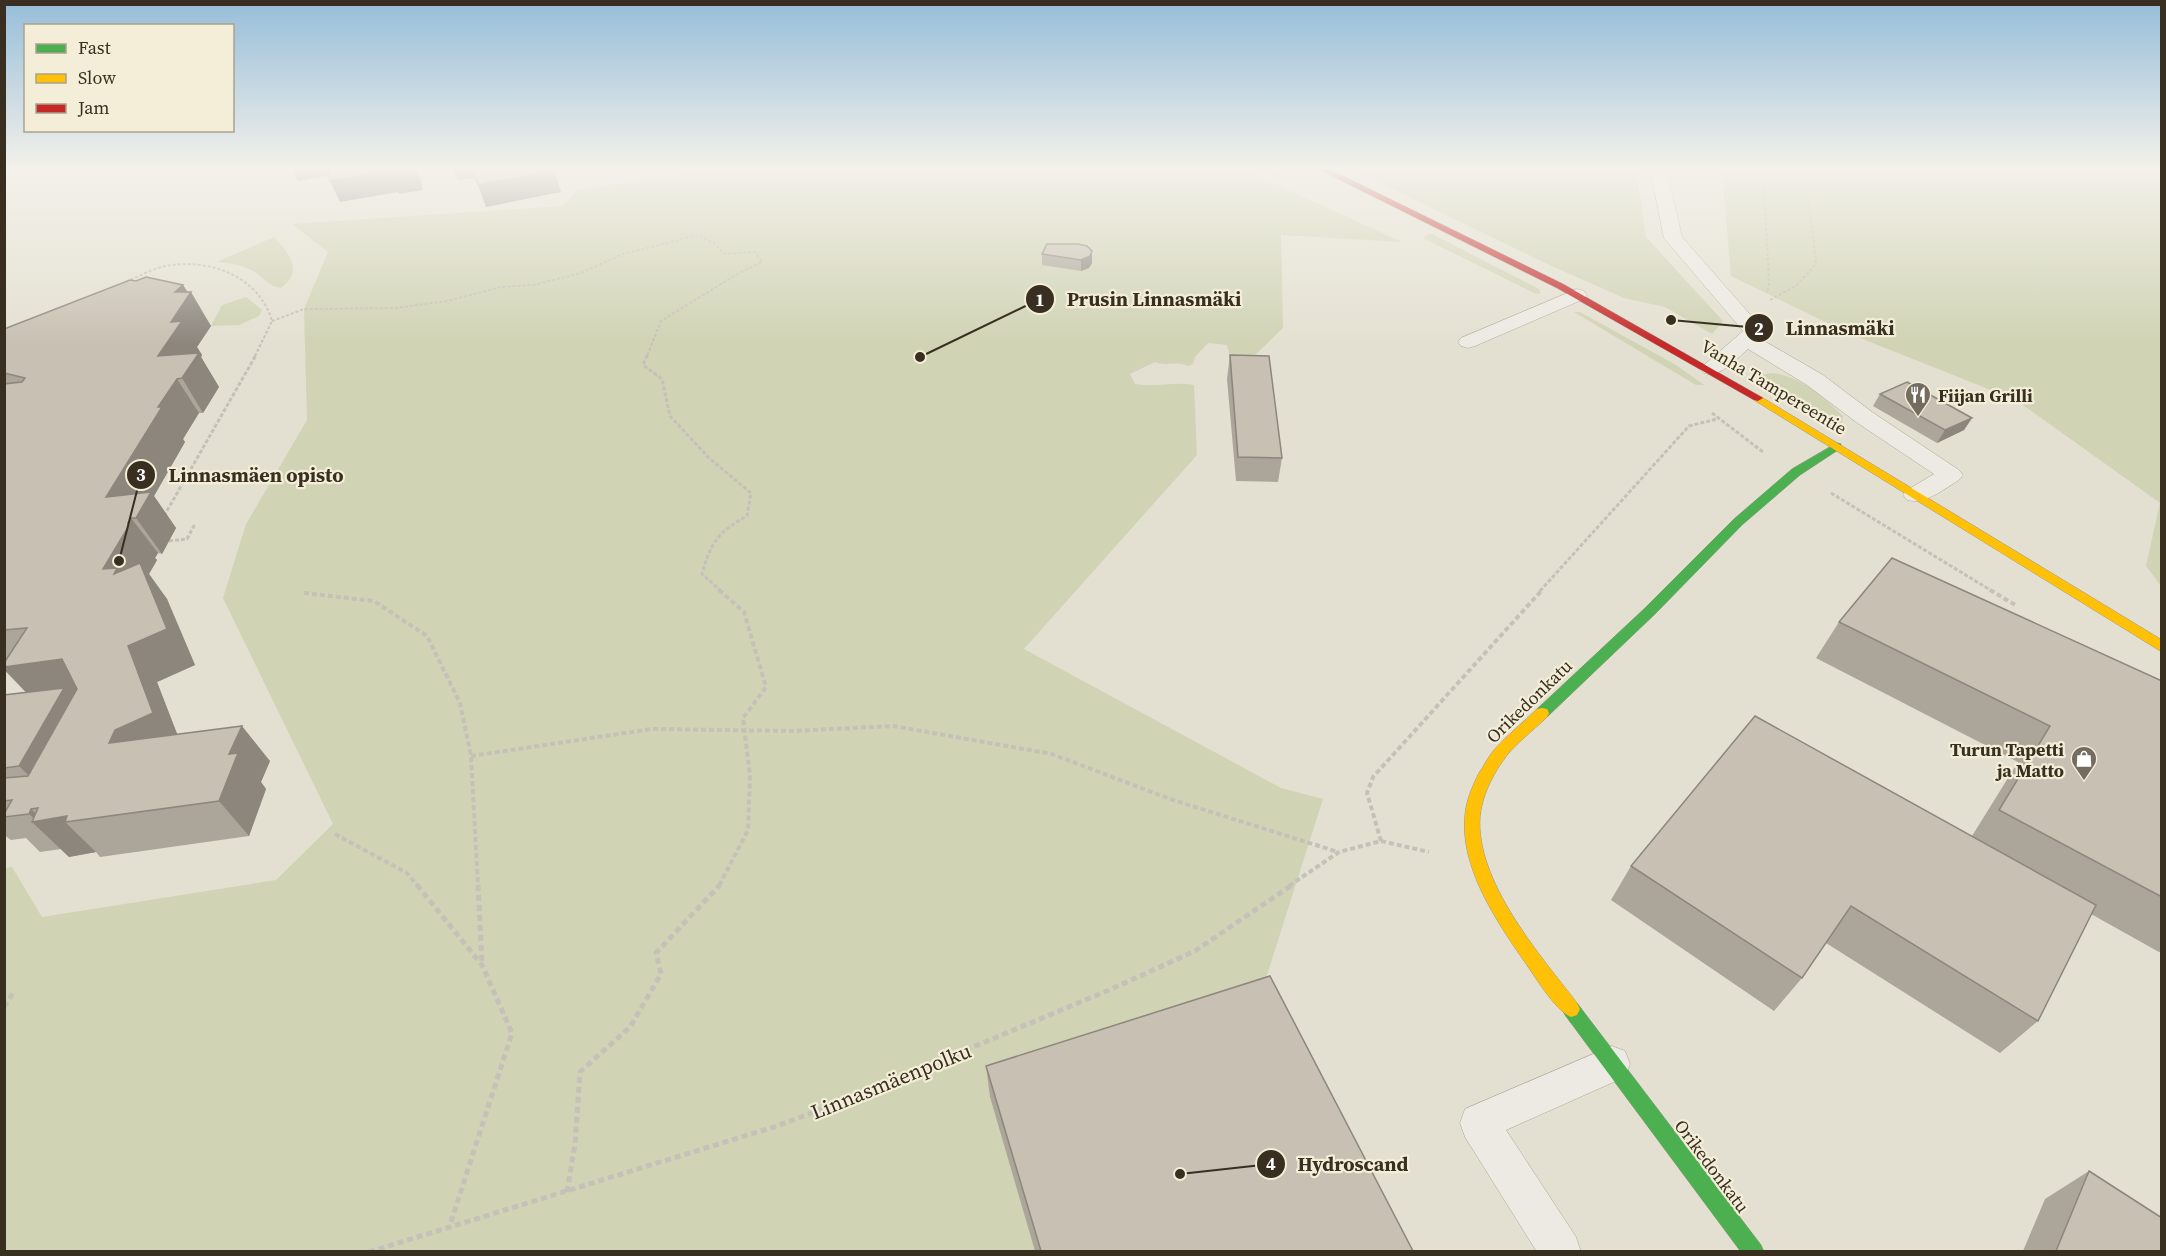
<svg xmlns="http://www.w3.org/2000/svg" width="2166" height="1256" viewBox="0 0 2166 1256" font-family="'Source Serif 4',serif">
<rect width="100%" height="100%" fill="#e4e0d1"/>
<g fill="#d0d3b4">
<path d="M728,168H1239L1402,242L1281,235L1283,328L1253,357L1232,366L1227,345L1208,343L1195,357L1193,364L1188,366C1176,360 1166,367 1155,362L1130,374L1135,384C1155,388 1175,381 1194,385L1197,455L1024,649L1281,788L1323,799L1260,997L1035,1251L5,1252V868L12,867L42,917L276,880L333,824L223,598L246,524L307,420L304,309L328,252L292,224L563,206L577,190Z"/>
<path d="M1363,168H1636L1646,237L1723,321L1712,334L1665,307L1624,298L1545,263L1365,176Z"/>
<path d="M1722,168H2161V586L2146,566L2160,503L2016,400L1850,334L1731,276Z"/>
<path d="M1430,233L1539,289L1541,293L1536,294L1423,238Z"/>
<path d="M274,237C289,253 304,271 281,288C270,287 264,278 255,272C243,265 231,263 217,262Z"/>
<path d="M246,297L262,310L259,316L239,325L211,326L222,305Z"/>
<path d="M1574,312H1580L1676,365L1704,385H1696Z"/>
<path d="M1772,373C1800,376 1824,397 1843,416L1840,430L1756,379L1761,375Z"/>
</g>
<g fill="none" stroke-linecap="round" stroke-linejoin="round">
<defs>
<g id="lane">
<path d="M1650,168H1666L1682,237L1761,327L1764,331L1759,338L1823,375L1872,412L1959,470L1963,475L1959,480C1944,489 1925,505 1907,500L1903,495L1907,490L1934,474L1856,422L1807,385L1748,349C1735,360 1721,378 1704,373L1700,369L1704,365L1743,331L1664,238Z"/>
<path d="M1577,289L1584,291L1587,295L1584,299L1475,346L1468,348L1461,346L1458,342L1461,338Z"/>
<path d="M1612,1046L1625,1051L1630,1064L1625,1077L1506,1130L1576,1237L1581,1252H1537L1465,1137L1460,1123L1465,1109Z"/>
</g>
<g id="fast">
<path d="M1837,443L1841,444V448L1800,475L1742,525L1655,614L1547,717H1537L1535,713L1537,709L1645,608L1734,519L1792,469Z"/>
<path d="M1571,1001L1577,1003L1761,1245L1764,1252H1741L1565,1015L1562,1009L1565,1003Z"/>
</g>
<g id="slow">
<path d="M1758,395L2162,640V652L1754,400L1753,398Z"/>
<path d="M1542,708L1547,709L1549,713L1547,717C1533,731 1513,745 1502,762C1491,778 1482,797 1480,816C1475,881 1540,955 1577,1003L1580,1009L1577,1015L1571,1017C1555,1011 1533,973 1522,958C1495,919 1460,866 1465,816C1466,801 1472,787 1479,773C1484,766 1488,757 1494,750C1507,735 1523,723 1537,709Z"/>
</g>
<path id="jam" d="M1316,168H1327L1563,284L1763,398L1758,401L1754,400L1557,288Z"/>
</defs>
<use href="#lane" stroke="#aaa599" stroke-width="1"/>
<use href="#fast" stroke="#99958a" stroke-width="1"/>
<use href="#slow" stroke="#99958a" stroke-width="1"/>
<use href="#jam" stroke="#99958a" stroke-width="1"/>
<g stroke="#c5c1b8" stroke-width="2" stroke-dasharray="3 2" stroke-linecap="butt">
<path d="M1264,168L1288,179"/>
<path d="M1763,168L1769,283L1767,293"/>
<path d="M246,174L267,168"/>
<path d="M126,282C139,276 152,269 165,266C210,258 259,276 272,321L255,356"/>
<path d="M1770,300L1797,285L1816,264L1805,168"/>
<path d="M272,321L304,309L395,308L447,301L501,287L533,285L581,273L623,254L698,235L715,244L725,254L755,252L762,262L739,273L661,321L647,356"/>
</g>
<g stroke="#c5c1b8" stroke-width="3" stroke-dasharray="4 2" stroke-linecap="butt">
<path d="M647,355L643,365L662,379L670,416L709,458L751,493L747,516C718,532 711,542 702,574L721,591"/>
<path d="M1712,413L1763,452"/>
<path d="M1831,493L1992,591"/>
<path d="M164,516L256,355"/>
<path d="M169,541L187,539L195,524"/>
<path d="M1540,591L1689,426L1717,419"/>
</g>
<g stroke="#c5c1b8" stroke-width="4" stroke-dasharray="5 3" stroke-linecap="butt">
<path d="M719,590L744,612L766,687L743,718L750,776L748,830L719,886"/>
<path d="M1990,590L2017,606"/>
<path d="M304,593L374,601L427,636L460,703L471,756L478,886"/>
<path d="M471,756L652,729L793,731L893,726L1052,754L1170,799L1338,852"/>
<path d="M335,834L407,873L418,886"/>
<path d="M1381,841L1367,793L1373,777L1542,590"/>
<path d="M1289,886L1339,852L1381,841L1429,852"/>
</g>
<g stroke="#c5c1b8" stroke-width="5" stroke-dasharray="6 4" stroke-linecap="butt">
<path d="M417,885L482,965L512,1033L449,1228"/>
<path d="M478,885L482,964"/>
<path d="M4,1007L13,993"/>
<path d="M567,1192L575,1144L580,1072L630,1027L661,974L656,953L720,885"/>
<path d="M369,1252L777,1126L854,1097L1109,990L1195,951L1292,885"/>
</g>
<use href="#lane" fill="#eceae2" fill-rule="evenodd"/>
<use href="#fast" fill="#4caf50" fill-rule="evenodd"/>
<use href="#slow" fill="#ffc107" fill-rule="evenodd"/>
<use href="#jam" fill="#c62828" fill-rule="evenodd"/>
</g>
<g fill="#aca599">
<path d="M1047,244L1092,263L1089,268L1081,271L1042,265V254Z"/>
<path d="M183,285L211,326L197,347L202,355L201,357L219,387L203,413H199L183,439L185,442L154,496L176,528L162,554L158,553L155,558L157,560L149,574L167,599L195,665L157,682L177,734L270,761L261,782L266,789L249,836L100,857L96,852L69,857L61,849L40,852L26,838L11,840L4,835V695L26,692L4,670V329Z"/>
<path d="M1230,355L1282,458L1278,482L1236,481L1227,379Z"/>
<path d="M1880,394L1972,418L1964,430L1937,443L1873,406Z"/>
<path d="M1839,622L2162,681V951L2159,952L2091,914L2038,1021L2000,1053L1826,943L1802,978L1774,1011L1611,900L1631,866L1972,836L2018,762L1816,658Z"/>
<path d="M986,1066L1413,1251H1035L990,1097Z"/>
<path d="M2089,1171L2162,1251H2023L2045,1199Z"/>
</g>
<g fill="#8c867d">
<path d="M302,168H332V175L298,181L292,170Z"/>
<path d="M416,168L421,180L423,190L399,194L398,192L340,202L330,181L390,170L399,171Z"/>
<path d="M461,168H491L490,176L458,180L453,169Z"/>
<path d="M554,170L561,192L486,207L478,185Z"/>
<path d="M1092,251V263L1089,268L1081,271V260Z"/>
<path d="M183,285L189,295L191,292L211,326L197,347L202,355L201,357L219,387L203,413L182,378L177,379L199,413L183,439L185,442L154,496L176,528L162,554L136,518H131L158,553L155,558L157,560L149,574L167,599L195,665L157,682L183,749L109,743L138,594L103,569L106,497L158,407V356L171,322L175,292Z"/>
<path d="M1972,418L1964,430L1937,443L1945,430Z"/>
<path d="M62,659L94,695L64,811L19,766L36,703L4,669V667Z"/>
<path d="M242,726L270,761L261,782L266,789L249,836L219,801L229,754Z"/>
<path d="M31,809L43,820L67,816L65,822L96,852L69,857L32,822L37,821L29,814Z"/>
</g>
<g fill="#c8c0b2" stroke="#8c867d" stroke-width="1.5">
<path d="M328,168H414V169L390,173V170L330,181Z"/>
<path d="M484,168H553L554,170L478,185L473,170Z"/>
<path d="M1047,244H1078L1087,246L1092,251L1090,256L1081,260L1042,254Z"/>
<path d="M146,277L183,285L175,292H191L171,322L182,321L158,356L199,353L182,378L177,379L158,407H162L106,497L151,492L136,518H131L128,523L130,524L103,569L117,568L114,574L140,563L167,629L128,646L153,713L115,730L109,743L242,726L229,754L238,753L219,801L65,822L67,816L32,822L38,808L31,809L29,814L4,817V814L12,800L4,801V778L28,776L77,689L62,659L4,667V663L27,628L4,630V384L22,382L25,378L4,373V329L130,280L136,281Z"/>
<path d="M1230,355L1269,356L1282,458L1238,457Z"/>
<path d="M1907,382L1972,418L1945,430L1880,394Z"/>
<path d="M1892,558L2162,681V897L1999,810L2050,726L1839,622Z"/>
<path d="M64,688L19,766L4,768V695Z"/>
<path d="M1755,716L2096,905L2038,1021L1851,906L1802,978L1631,866Z"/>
<path d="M1270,976L1413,1251H1041L986,1066Z"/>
<path d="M2089,1171L2162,1218V1251H2056Z"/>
</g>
<linearGradient id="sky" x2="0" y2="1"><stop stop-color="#96bdd9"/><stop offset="0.49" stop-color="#f3f1ea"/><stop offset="1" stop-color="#f3f1ea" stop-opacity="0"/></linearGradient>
<rect width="2166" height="344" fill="url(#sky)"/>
<defs>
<symbol id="restaurant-pin" viewBox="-11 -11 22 30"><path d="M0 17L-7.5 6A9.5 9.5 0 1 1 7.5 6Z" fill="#746d5f" stroke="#f4eed8"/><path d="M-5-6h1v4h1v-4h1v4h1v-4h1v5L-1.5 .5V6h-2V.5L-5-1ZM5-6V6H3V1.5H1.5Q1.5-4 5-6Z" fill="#fff"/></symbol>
<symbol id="shop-pin" viewBox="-11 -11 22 30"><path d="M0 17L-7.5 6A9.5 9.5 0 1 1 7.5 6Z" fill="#746d5f" stroke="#f4eed8"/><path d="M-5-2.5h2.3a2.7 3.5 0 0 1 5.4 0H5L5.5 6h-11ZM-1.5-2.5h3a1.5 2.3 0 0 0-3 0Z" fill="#fff"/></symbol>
</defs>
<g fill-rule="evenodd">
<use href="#restaurant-pin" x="1903" y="380" width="30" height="40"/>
<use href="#shop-pin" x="2069" y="744" width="30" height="40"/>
</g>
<g text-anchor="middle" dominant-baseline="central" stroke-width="4.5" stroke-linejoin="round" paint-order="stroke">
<g font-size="18" fill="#382f21" stroke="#f4eed8">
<text transform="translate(1774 387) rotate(31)">Vanha Tampereentie</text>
<text transform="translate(1529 701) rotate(-44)">Orikedonkatu</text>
<text transform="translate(1712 1166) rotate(53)">Orikedonkatu</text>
</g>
<g font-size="18" font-weight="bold" fill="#382f21" stroke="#f4eed8" text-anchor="start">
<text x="1938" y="395">Fiijan Grilli</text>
<text x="2064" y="749" text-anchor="end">Turun Tapetti<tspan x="2064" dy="21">ja Matto</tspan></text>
</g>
<g font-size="21" fill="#382f21" stroke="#f4eed8">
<text transform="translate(891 1081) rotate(-22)">Linnasmäenpolku</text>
</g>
</g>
<path fill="none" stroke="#382f21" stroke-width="2" d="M920 357L1040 299M1671 320L1759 328M119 561L141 475M1180 1174L1271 1164"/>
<g fill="#382f21" stroke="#f4eed8" stroke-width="2">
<circle cx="920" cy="357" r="6"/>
<circle cx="1671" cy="320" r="6"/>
<circle cx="119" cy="561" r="6"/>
<circle cx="1180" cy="1174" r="6"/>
<circle cx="1040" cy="299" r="15"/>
<circle cx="1759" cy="328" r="15"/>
<circle cx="141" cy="475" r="15"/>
<circle cx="1271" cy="1164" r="15"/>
</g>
<g font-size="18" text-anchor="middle" font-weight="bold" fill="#fff">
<text x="1040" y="306">1</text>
<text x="1759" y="335">2</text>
<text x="141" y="481">3</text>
<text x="1271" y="1170">4</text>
</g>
<g font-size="20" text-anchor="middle" font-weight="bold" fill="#382f21" stroke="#f4eed8" stroke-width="4.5" stroke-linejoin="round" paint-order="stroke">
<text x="1154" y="306">Prusin Linnasmäki</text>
<text x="1840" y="335">Linnasmäki</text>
<text x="256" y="482">Linnasmäen opisto</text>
<text x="1353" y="1171">Hydroscand</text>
</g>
<rect width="2166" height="1256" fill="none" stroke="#382f21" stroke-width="12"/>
<rect x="24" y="24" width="210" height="108" fill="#f4eed8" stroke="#a9a28f" stroke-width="1.5"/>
<rect x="36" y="44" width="30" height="9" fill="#4caf50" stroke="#a9a28f" stroke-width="1.5"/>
<text x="78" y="54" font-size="18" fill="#382f21">Fast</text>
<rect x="36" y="74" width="30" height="9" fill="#ffc107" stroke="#a9a28f" stroke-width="1.5"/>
<text x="78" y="84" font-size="18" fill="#382f21">Slow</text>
<rect x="36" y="104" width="30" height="9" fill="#c62828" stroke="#a9a28f" stroke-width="1.5"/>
<text x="78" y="114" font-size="18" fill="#382f21">Jam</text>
</svg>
